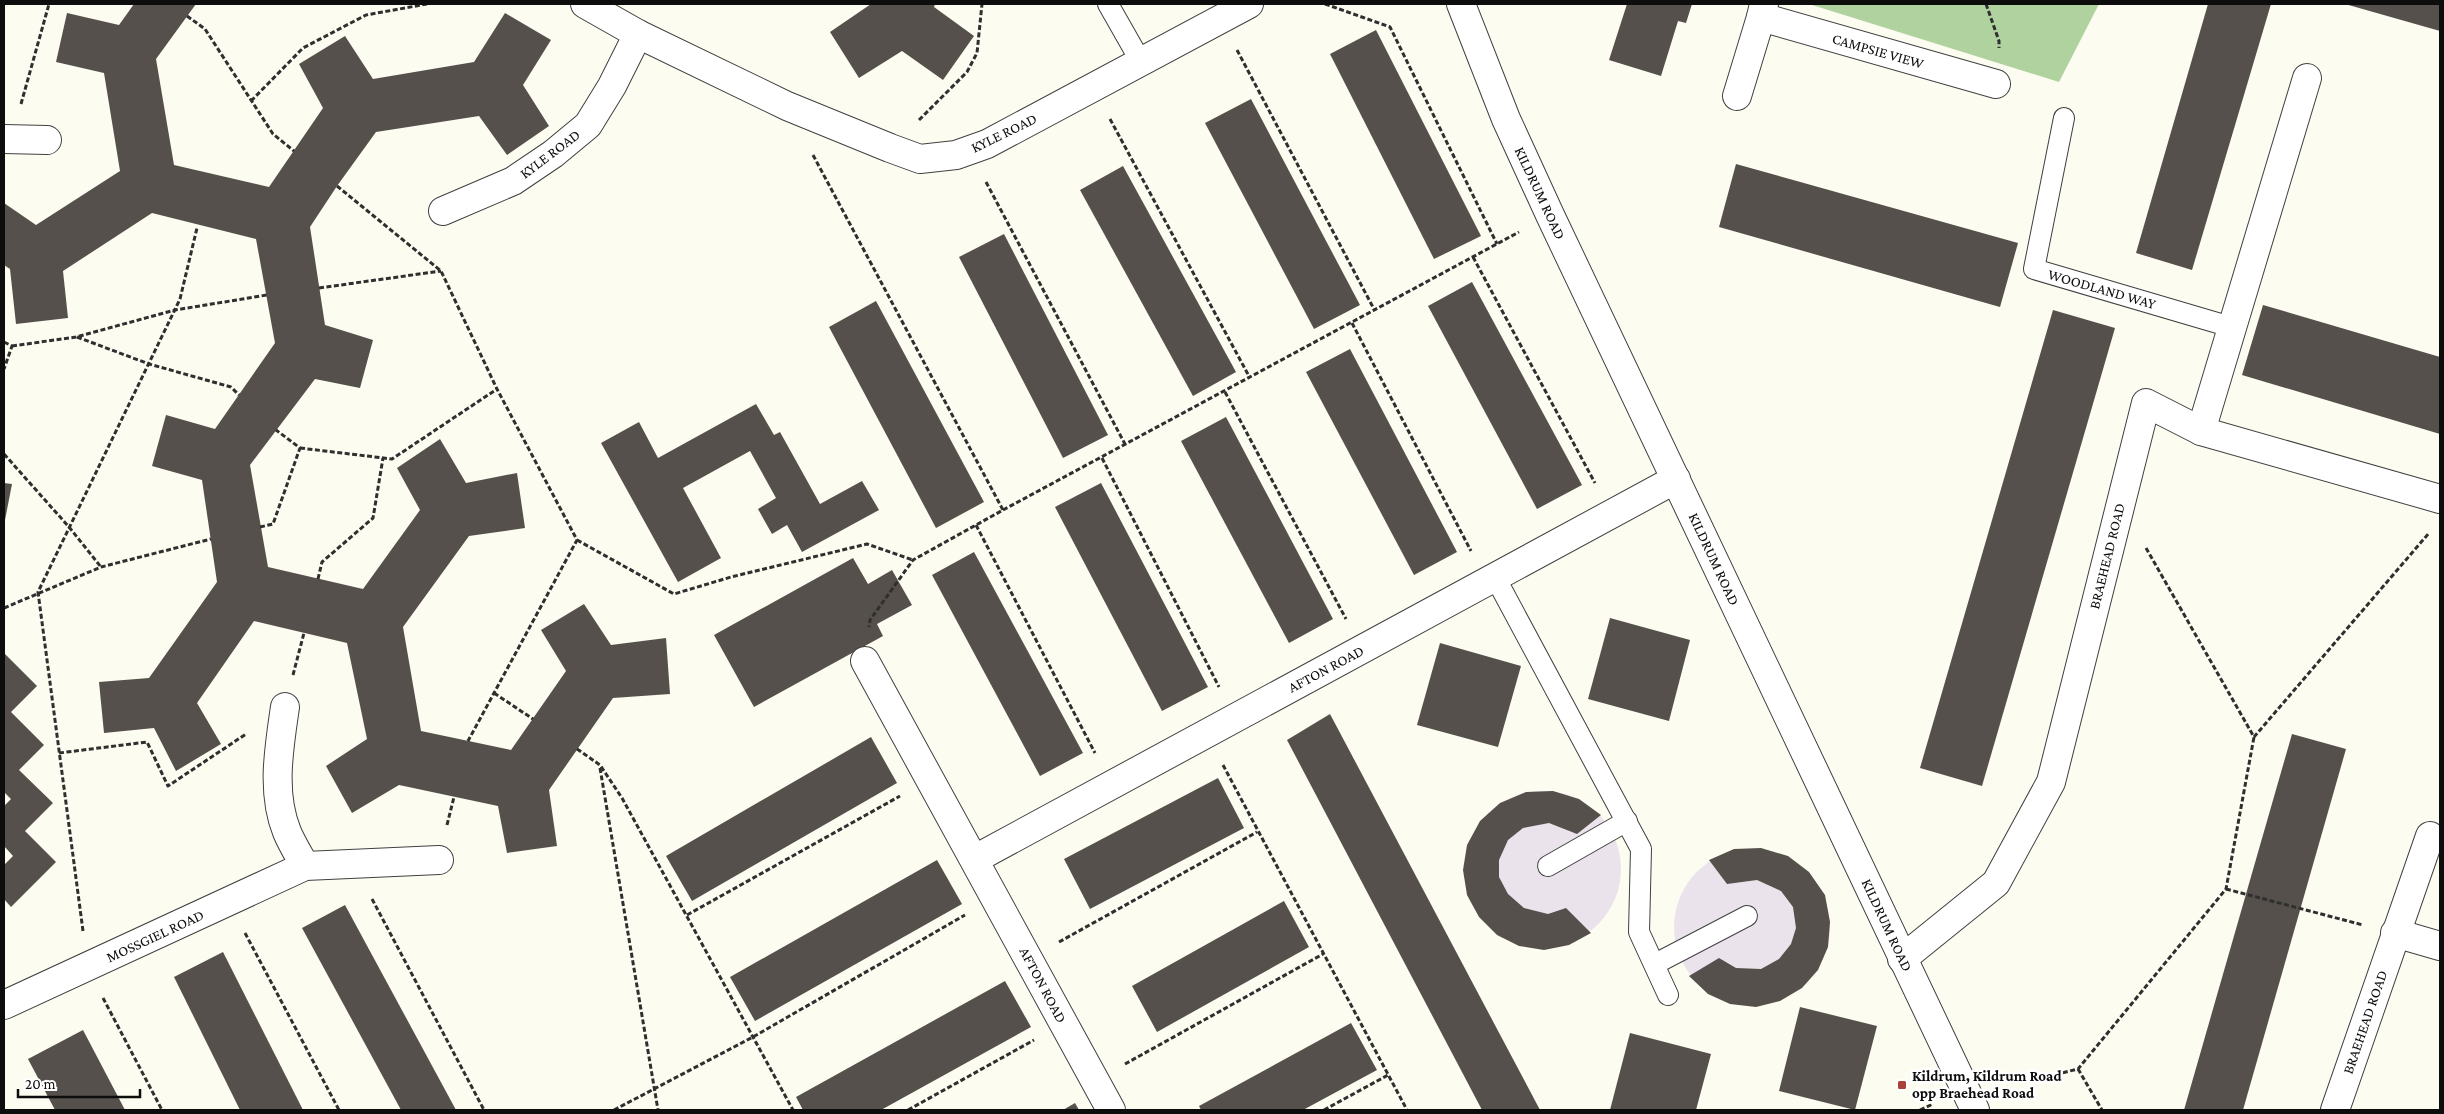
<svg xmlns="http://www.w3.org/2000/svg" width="2444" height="1114" viewBox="0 0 2444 1114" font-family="'Crimson Pro',serif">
<rect width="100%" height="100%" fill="#fdfcf0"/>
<g fill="#ebe3eb">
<circle cx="1543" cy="869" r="78"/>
<circle cx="1752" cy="927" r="78"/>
</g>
<path fill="#afd29f" d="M1809,4H2099L2059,82Z"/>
<g fill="#55504b">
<path d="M134,4H196L156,59L174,165L269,187L323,108L299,64L345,36L373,79L474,62L505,13L551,40L523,85L549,126L507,155L479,116L376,132L337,186L310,227L325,325L373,340L360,388L315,379L250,465L268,567L363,589L420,510L397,468L440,439L466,483L517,473L525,528L469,536L403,627L421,731L511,750L566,671L541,630L584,604L611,645L666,638L670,694L613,698L549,790L557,846L507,853L498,806L399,785L352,813L326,766L367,739L347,643L254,621L197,703L221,744L176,771L154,728L104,733L99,682L149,678L217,582L202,480L152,466L166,415L215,429L275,343L256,239L152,213L63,271L68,318L16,324L10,269L4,265V203L36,225L120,171L104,73L56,62L67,13L119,25Z"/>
<path d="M871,4H935L934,7L974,36L943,80L902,51L859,78L830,32Z"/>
<path d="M1627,4H1692L1686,23L1678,21L1661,76L1609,60Z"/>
<path d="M2208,4H2271L2192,270L2136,253Z"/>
<path d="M2345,4H2440V31Z"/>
<path d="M1376,30L1481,236L1434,259L1330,54Z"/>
<path d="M1251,99L1360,305L1314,329L1205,123Z"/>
<path d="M1736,164L2018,243L2000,307L1719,227Z"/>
<path d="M1123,166L1236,372L1193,396L1080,190Z"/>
<path d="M1004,234L1108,435L1063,458L959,257Z"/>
<path d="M1472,282L1582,485L1537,509L1428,306Z"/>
<path d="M876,301L984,502L936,528L829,327Z"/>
<path d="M2263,305L2440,357V434L2242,375Z"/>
<path d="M2053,310L2115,328L1982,786L1920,768Z"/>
<path d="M1350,349L1457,552L1414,575L1306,372Z"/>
<path d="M756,404L774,435L780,432L820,504L862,481L879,510L802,552L787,525L772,534L758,509L776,498L750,451L683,488L721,558L678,582L601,443L639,422L658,458Z"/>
<path d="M1226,417L1333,619L1289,643L1181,441Z"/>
<path d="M4,483L12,484L5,520H4Z"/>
<path d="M1101,483L1208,687L1162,711L1055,507Z"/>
<path d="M974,552L1083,753L1040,776L932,575Z"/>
<path d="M853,558L868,584L892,570L912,605L877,624L883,636L754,707L714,635Z"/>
<path d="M1610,618L1690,640L1669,721L1588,699Z"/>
<path d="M1440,643L1521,666L1498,747L1417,725Z"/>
<path d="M4,653L37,686L11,712L44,745L19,770L53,803L25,831L56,862L11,907L4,899V865L13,856L4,846V806L11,799L4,792Z"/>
<path d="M1330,714L1540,1110H1482L1287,740Z"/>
<path d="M2292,734L2346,749L2243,1110H2184Z"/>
<path d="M871,737L897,783L692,901L666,856Z"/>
<path d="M1218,778L1244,828L1090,909L1064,859Z"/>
<path d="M1553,791L1579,799L1601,815L1577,834L1549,823L1523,828L1508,840L1499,860V877L1508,894L1524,908L1548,914L1566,908L1591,933L1569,945L1544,950L1519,946L1497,935L1479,917L1467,895L1463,870L1467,845L1480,821L1500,803L1526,792Z"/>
<path d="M1761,848L1788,856L1809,872L1825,895L1830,922L1828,947L1818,970L1802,988L1780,1001L1756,1007L1730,1004L1708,994L1689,976L1719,958L1736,968L1761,969L1779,959L1791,944L1796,928L1793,907L1781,891L1757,880L1727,884L1709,860L1734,849Z"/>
<path d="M937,860L962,904L755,1021L730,977Z"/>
<path d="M1284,901L1309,947L1157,1032L1132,986Z"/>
<path d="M345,905L456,1110H401L302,928Z"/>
<path d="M223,952L303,1110H240L174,977Z"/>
<path d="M1005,981L1031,1027L881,1110H803L796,1097Z"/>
<path d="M1800,1007L1877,1026L1855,1110L1779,1091Z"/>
<path d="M1351,1023L1377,1070L1303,1110H1201L1199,1106Z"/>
<path d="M83,1030L125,1110H55L28,1059Z"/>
<path d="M1630,1033L1711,1054L1696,1110H1610Z"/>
<path d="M1075,1103L1079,1110H1063Z"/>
</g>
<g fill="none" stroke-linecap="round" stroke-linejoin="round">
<defs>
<g id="service">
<path d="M1108,4L1141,62"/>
<path d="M2064,118L2034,269L2231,327"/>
<path d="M1495,577L1641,849L1639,932L1668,995"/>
<path d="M1548,866L1627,821"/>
<path d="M1655,964L1747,916"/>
</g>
<g id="minor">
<path d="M585,4L638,34L787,106L890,148L920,159L956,155L987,144L1249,4"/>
<path d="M1764,4L1761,17L1996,84"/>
<path d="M1737,96L1761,17"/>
<path d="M4,139L47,140"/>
<path d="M443,211L513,181L553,154L588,125L612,86L638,34"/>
<path d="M2201,431L2307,78"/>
<path d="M865,661L1111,1110"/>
<path d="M285,707C279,748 271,793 287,832C292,844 299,855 305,866"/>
<path d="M975,859L1676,479"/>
<path d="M2395,933L2440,946"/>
<path d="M1902,959L1996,883L2051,782L2146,403L2201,431L2440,499"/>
<path d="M4,1005L305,866L439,860"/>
<path d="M2335,1110L2430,836"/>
</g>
<path id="tertiary" d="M1461,4L1506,119L1550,215L1975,1110"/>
</defs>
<use href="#service" stroke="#404040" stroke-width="22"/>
<use href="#minor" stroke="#404040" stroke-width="30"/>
<use href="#tertiary" stroke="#404040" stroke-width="30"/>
<g stroke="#2f2f2f" stroke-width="3" stroke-dasharray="5 2.5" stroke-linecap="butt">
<path d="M1325,4L1390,27L1497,244"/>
<path d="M1986,4L1999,41V48"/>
<path d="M187,16L205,29L273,134L294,151"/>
<path d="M1237,50L1375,311"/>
<path d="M251,101L303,48L366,15L427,4"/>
<path d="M21,104L49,4"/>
<path d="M1110,119L1250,378"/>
<path d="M919,120L967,72L977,53L982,4"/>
<path d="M813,155L1003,510L913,560L870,620L869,627"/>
<path d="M986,182L1126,446"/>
<path d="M337,186L441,271L497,389L577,540L468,741"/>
<path d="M1473,257L1595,483"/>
<path d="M319,288L441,271"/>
<path d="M1352,323L1471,551"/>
<path d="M77,337L149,364L231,387L239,395"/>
<path d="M4,342L12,346L4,369"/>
<path d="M12,346L76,337L175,310L267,295"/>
<path d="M1225,392L1346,619"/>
<path d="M300,448L392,459L497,389"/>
<path d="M4,454L69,527L101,567"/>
<path d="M1102,458L1219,687"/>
<path d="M1003,510L1519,232"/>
<path d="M976,525L1095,753"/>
<path d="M260,527L273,524L300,448L276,430"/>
<path d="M577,540L674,594L731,577L867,544L913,560"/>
<path d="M2146,548L2254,737L2429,533"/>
<path d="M318,579L322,562L373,518L383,458"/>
<path d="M4,608L101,567L211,539"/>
<path d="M293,675L304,633"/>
<path d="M494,693L533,719"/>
<path d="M577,749L600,765L622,798L793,1110"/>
<path d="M59,753L147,742L168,786L246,734"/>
<path d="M1223,765L1407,1110"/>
<path d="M600,768L658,1110"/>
<path d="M447,825L454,797"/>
<path d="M2226,889L2363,925"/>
<path d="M372,899L484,1110"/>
<path d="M687,915L900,796"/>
<path d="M83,931L38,592L180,299L197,228"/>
<path d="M245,933L339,1110"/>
<path d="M1059,942L1257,832"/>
<path d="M103,998L162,1110"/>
<path d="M1125,1064L1323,954"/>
<path d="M2078,1069L2102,1110"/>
<path d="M2041,1078L2078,1069L2226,889L2254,737"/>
<path d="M614,1110L753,1037L965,915"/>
<path d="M908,1110L1034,1040"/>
<path d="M1324,1110L1388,1075"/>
<path d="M1920,1110L1933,1104"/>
</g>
<use href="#service" stroke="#fff" stroke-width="20"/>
<use href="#minor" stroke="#fff" stroke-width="28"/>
<use href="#tertiary" stroke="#fff" stroke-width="28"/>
</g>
<rect fill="#ac4037" stroke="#fff" stroke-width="2" x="1897" y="1080" width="10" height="10" rx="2.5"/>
<g text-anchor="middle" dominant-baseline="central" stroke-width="5" stroke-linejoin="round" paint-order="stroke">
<g font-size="15" fill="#0d0d0d" stroke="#fff">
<text transform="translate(1878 51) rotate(16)">CAMPSIE VIEW</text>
<text transform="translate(1004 133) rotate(-26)">KYLE ROAD</text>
<text transform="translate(550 154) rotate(-37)">KYLE ROAD</text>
<text transform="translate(1540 193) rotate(65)">KILDRUM ROAD</text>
<text transform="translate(2102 289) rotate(16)">WOODLAND WAY</text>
<text transform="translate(2107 556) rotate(-76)">BRAEHEAD ROAD</text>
<text transform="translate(1714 559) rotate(65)">KILDRUM ROAD</text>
<text transform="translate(1326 669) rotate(-28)">AFTON ROAD</text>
<text transform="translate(1887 925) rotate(65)">KILDRUM ROAD</text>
<text transform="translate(155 936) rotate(-25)">MOSSGIEL ROAD</text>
<text transform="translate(1043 985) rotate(62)">AFTON ROAD</text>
<text transform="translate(2365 1022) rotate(-71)">BRAEHEAD ROAD</text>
</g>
<g font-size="15" font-weight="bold" fill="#0d0d0d" stroke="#fff" text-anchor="start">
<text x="1912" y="1076">Kildrum, Kildrum Road<tspan x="1912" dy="17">opp Braehead Road</tspan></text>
</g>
</g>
<rect width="2444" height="1114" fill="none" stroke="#0d0d0d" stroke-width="10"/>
<path d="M18 1089v8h122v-8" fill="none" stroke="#0d0d0d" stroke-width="2.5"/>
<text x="25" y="1089" font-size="15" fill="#0d0d0d" stroke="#ffffff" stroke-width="4" paint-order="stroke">20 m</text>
</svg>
